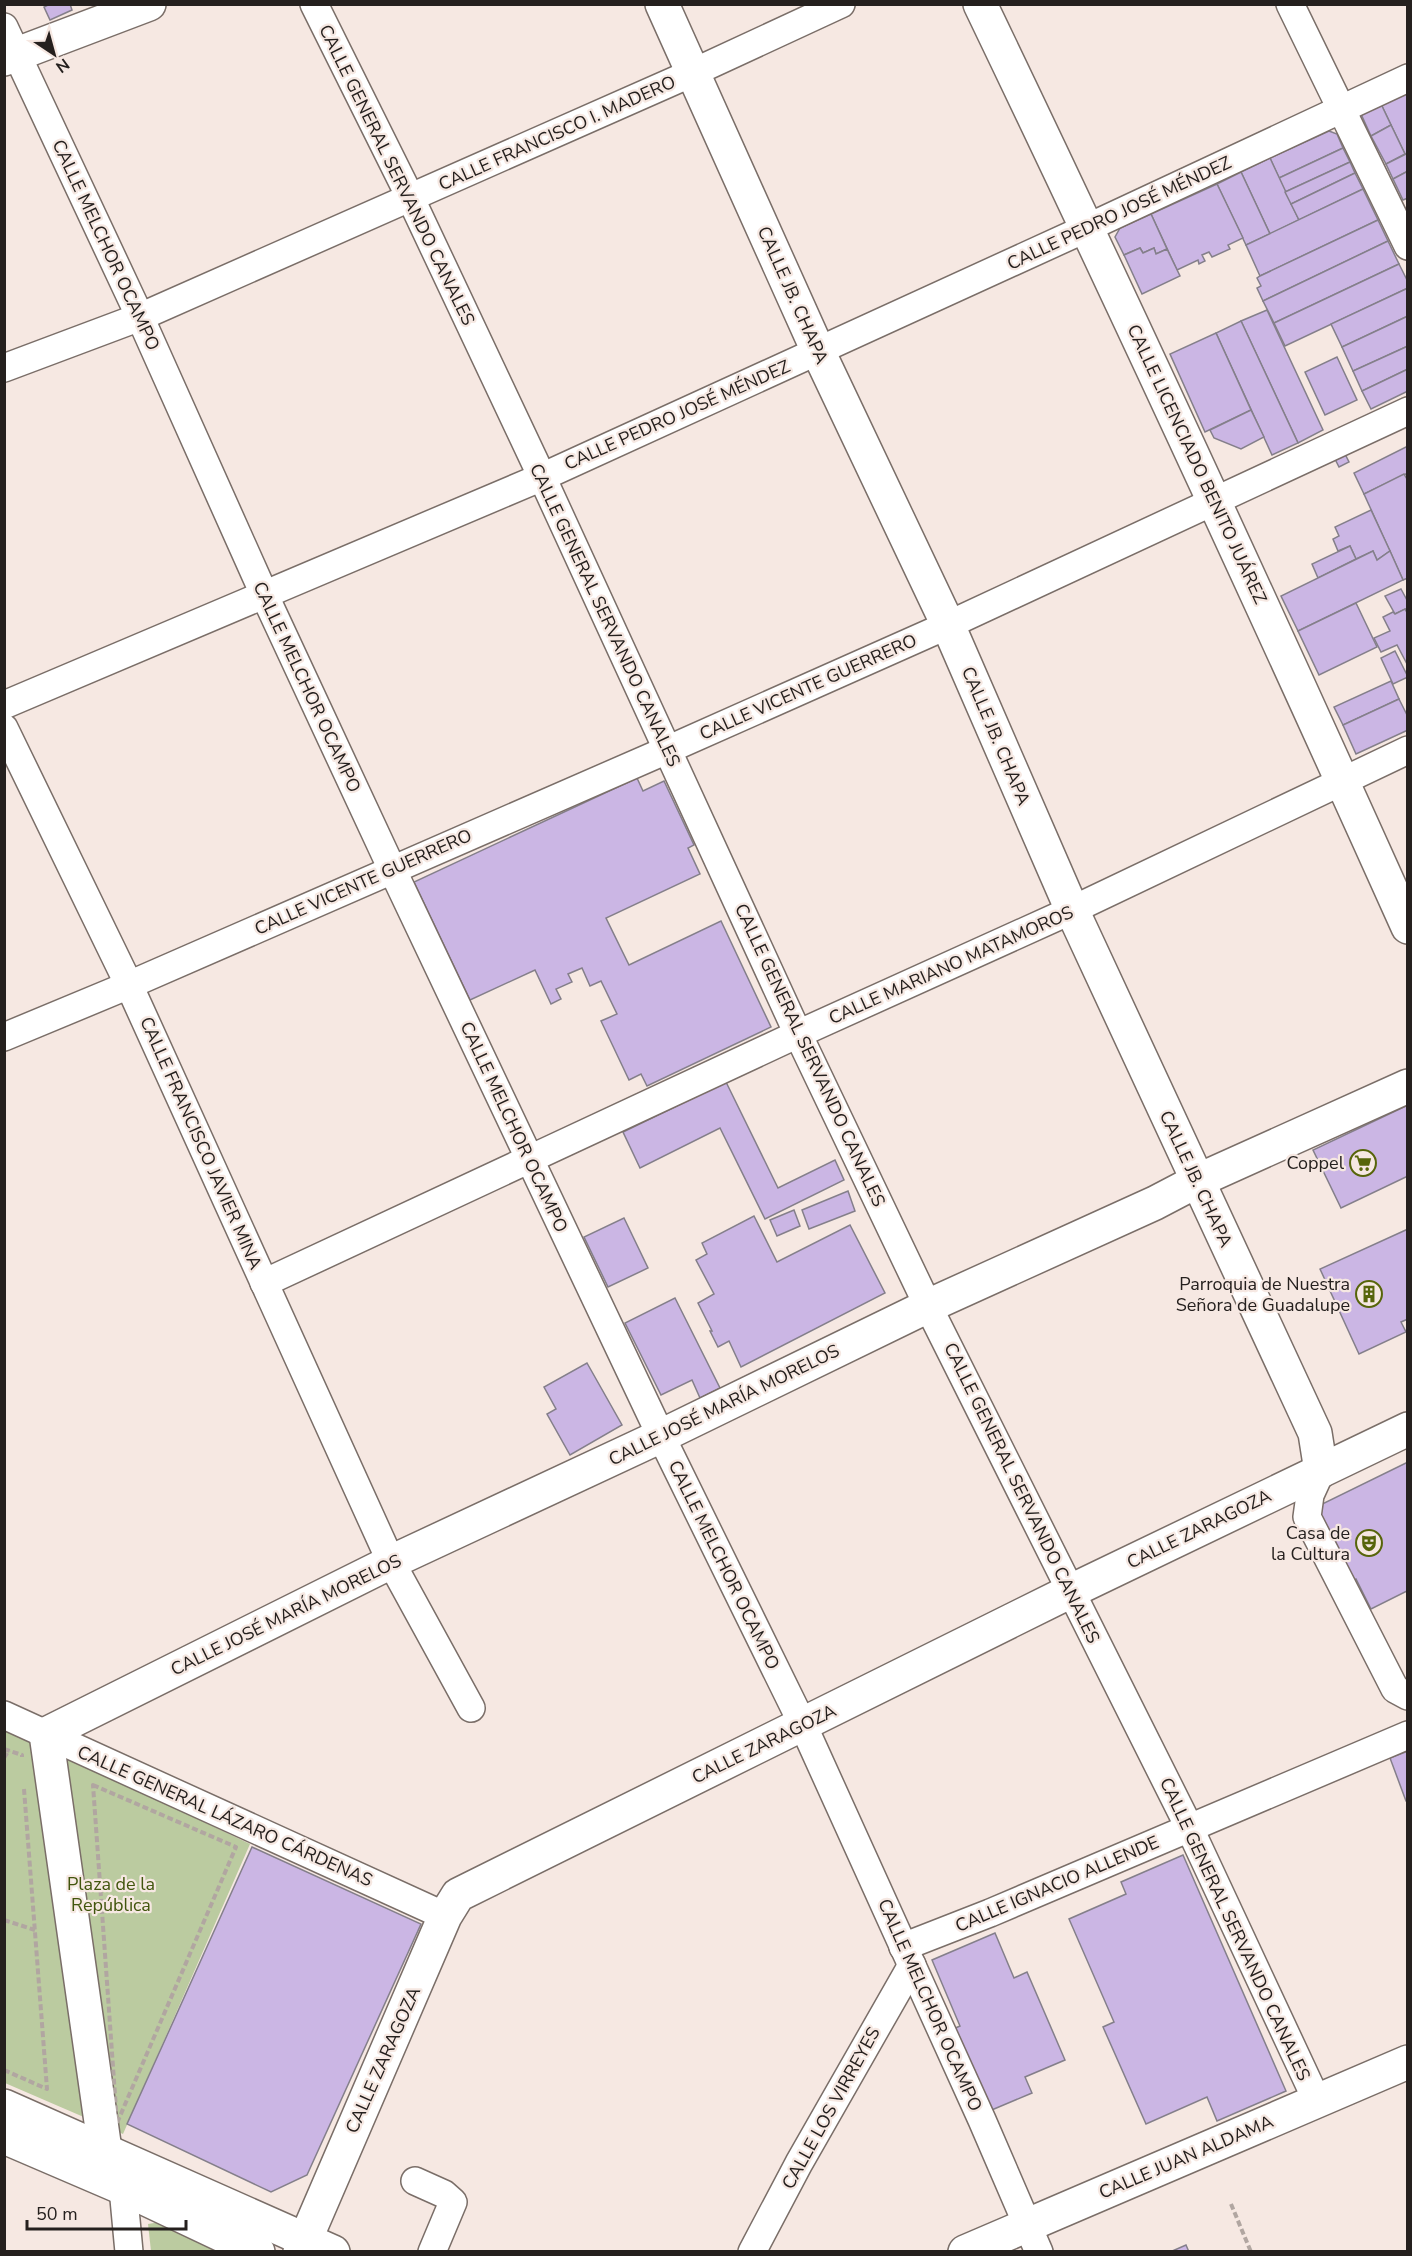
<svg xmlns="http://www.w3.org/2000/svg" width="1412" height="2256" viewBox="0 0 1412 2256" font-family="'Nunito Sans',sans-serif">
<rect width="100%" height="100%" fill="#f6e8e2"/>
<g fill="#bbcba0">
<path d="M4,1726L250,1844L123,2134L5,2083Z"/>
<path d="M160,2222L220,2251H151L148,2224Z"/>
</g>
<g fill="#cbb6e4" stroke="#847f8a" stroke-width="1.5">
<path d="M50,4H70L72,10L50,20L44,7Z"/>
<path d="M1408,91V153L1405,154L1381,104Z"/>
<path d="M1381,104L1391,125L1371,136L1361,114Z"/>
<path d="M1391,125L1405,154L1386,164L1371,136Z"/>
<path d="M1329,131L1337,134L1343,148L1279,178L1270,158Z"/>
<path d="M1343,148L1350,162L1285,192L1279,178Z"/>
<path d="M1408,153V171L1393,179L1386,164Z"/>
<path d="M1270,158L1299,220L1270,234L1241,172Z"/>
<path d="M1350,162L1355,173L1291,204L1285,192Z"/>
<path d="M1408,171V198L1403,200L1393,179Z"/>
<path d="M1241,172L1270,234L1246,245L1217,184Z"/>
<path d="M1355,173L1363,189L1299,220L1291,204Z"/>
<path d="M1217,184L1243,238L1228,245L1230,249L1212,257L1209,252L1202,255L1205,261L1199,264L1198,260L1177,270L1151,214Z"/>
<path d="M1363,189L1378,220L1260,276L1246,245Z"/>
<path d="M1151,214L1167,249L1156,254L1154,248L1143,253L1140,248L1124,255L1115,237L1120,228Z"/>
<path d="M1378,220L1388,241L1263,301L1257,288L1261,286L1257,278L1260,276Z"/>
<path d="M1388,241L1399,264L1274,323L1263,301Z"/>
<path d="M1140,248L1143,253L1154,248L1156,254L1167,249L1180,276L1142,294L1124,255Z"/>
<path d="M1399,264L1408,282V288L1285,346L1274,323Z"/>
<path d="M1408,288V316L1342,347L1331,324Z"/>
<path d="M1267,310L1323,430L1298,443L1241,321Z"/>
<path d="M1408,316V346L1353,371L1342,347Z"/>
<path d="M1241,321L1298,443L1272,455L1216,333Z"/>
<path d="M1216,333L1251,410L1205,432L1170,354Z"/>
<path d="M1408,346V369L1362,391L1353,371Z"/>
<path d="M1337,357L1357,400L1325,415L1305,372Z"/>
<path d="M1408,369V391L1371,409L1362,391Z"/>
<path d="M1251,410L1264,437L1241,449L1214,438L1210,430Z"/>
<path d="M1408,446V473L1364,494L1354,473Z"/>
<path d="M1345,454L1349,462L1339,467L1335,459Z"/>
<path d="M1404,474L1408,481V578L1403,580L1364,494Z"/>
<path d="M1371,510L1390,551L1377,560L1373,551L1356,559L1350,546L1338,551L1333,539L1339,536L1335,527Z"/>
<path d="M1350,546L1356,559L1318,578L1312,564Z"/>
<path d="M1373,551L1377,560L1390,551L1403,580L1298,631L1281,596Z"/>
<path d="M1401,589L1408,602V608L1395,614L1385,596Z"/>
<path d="M1356,603L1377,647L1319,675L1298,631Z"/>
<path d="M1405,609L1408,614V666L1397,645L1381,652L1374,638L1390,631L1383,617L1393,612L1395,614Z"/>
<path d="M1395,651L1408,677L1393,684L1381,658Z"/>
<path d="M1391,681L1399,699L1343,725L1334,707Z"/>
<path d="M1399,699L1408,717V730L1356,754L1343,725Z"/>
<path d="M637,778L643,791L664,781L694,845L688,848L700,874L606,918L629,965L721,921L771,1027L647,1086L641,1074L629,1080L601,1021L617,1014L601,981L590,986L582,968L568,974L572,982L556,989L561,999L551,1004L535,970L470,1000L414,882Z"/>
<path d="M726,1082L778,1188L835,1160L844,1180L765,1219L720,1128L640,1168L623,1132Z"/>
<path d="M1408,1105V1176L1341,1208L1313,1150Z"/>
<path d="M848,1191L855,1211L809,1229L802,1210Z"/>
<path d="M794,1210L800,1226L777,1236L770,1220Z"/>
<path d="M754,1216L777,1262L850,1225L885,1293L741,1367L729,1341L718,1347L710,1331H712L698,1303L714,1294L696,1260L707,1254L702,1243Z"/>
<path d="M624,1218L648,1268L608,1287L584,1237Z"/>
<path d="M1408,1229V1319L1401,1322L1406,1332L1359,1354L1320,1269Z"/>
<path d="M675,1298L720,1388L700,1398L692,1380L661,1395L625,1323Z"/>
<path d="M587,1363L622,1425L570,1455L547,1414L556,1409L544,1387Z"/>
<path d="M1408,1462L1407,1591L1371,1609L1356,1579L1350,1582L1314,1508Z"/>
<path d="M1408,1751V1801H1406L1390,1758Z"/>
<path d="M252,1847L421,1924L307,2175L271,2192L127,2124Z"/>
<path d="M1183,1855L1286,2091L1217,2121L1207,2097L1146,2124L1103,2027L1114,2022L1069,1919L1126,1894L1121,1882Z"/>
<path d="M995,1933L1014,1978L1027,1972L1065,2060L1025,2077L1032,2093L987,2112L951,2030L960,2026L932,1960Z"/>
<path d="M1186,2245L1189,2252H1170Z"/>
</g>
<g fill="none" stroke-linecap="round" stroke-linejoin="round">
<defs>
<g id="minor">
<path d="M314,4L410,197L542,477L798,1034L928,1306L1190,1829L1317,2101"/>
<path d="M1290,4L1408,246"/>
<path d="M4,27L140,317L264,594L392,869L661,1436L803,1725L982,2120L1039,2252"/>
<path d="M4,368L140,317L692,73L841,4"/>
<path d="M4,705L542,477L1087,228L1408,78"/>
<path d="M4,728L129,985L391,1562L471,1708"/>
<path d="M4,1037L129,985L667,750L948,625L1408,411"/>
<path d="M264,1283L798,1034L1072,910L1408,750"/>
<path d="M1321,1471L1310,1495L1307,1517L1395,1689L1408,1696"/>
<path d="M4,1715L445,1916"/>
<path d="M903,1947L990,1913L1408,1735"/>
<path d="M415,2181L444,2194L453,2202L432,2252"/>
<path d="M123,2188L129,2252"/>
<path d="M752,2252L799,2163L912,1965"/>
</g>
<g id="major">
<path d="M662,4L818,351L948,625L1072,910L1315,1433L1321,1471"/>
<path d="M980,4C1127,310 1269,618 1408,927"/>
<path d="M4,59L149,4"/>
<path d="M4,2106L333,2252"/>
<path d="M4,2137L123,2188L258,2252"/>
<path d="M123,2188L105,2150L46,1734L391,1562L661,1436L928,1306L1155,1203L1197,1181L1408,1086"/>
<path d="M300,2252L445,1916L458,1895L1071,1591L1408,1429"/>
<path d="M965,2252L1408,2062"/>
</g>
</defs>
<use href="#minor" stroke="#7a6e68" stroke-width="30"/>
<use href="#major" stroke="#7a6e68" stroke-width="36"/>
<g stroke="#b1a6a1" stroke-width="4" stroke-dasharray="6 3" stroke-linecap="butt">
<path d="M4,1749L22,1755V1757"/>
<path d="M4,1758L9,1750"/>
<path d="M93,1785L236,1847L117,2123Z"/>
<path d="M4,1920L35,1930"/>
<path d="M4,2070L47,2089L24,1789"/>
<path d="M1231,2204L1251,2252"/>
</g>
<use href="#minor" stroke="#fff" stroke-width="27"/>
<use href="#major" stroke="#fff" stroke-width="33"/>
</g>
<defs>
<symbol id="supermarket-ring" viewBox="-11 -11 22 22"><circle r="9.5" fill="#f6e8e2" stroke="#57650a" stroke-width="1.5"/><path d="M-6-5.5h2.5l.6 2H6L4.5 2H-2.5L-4.4-4H-6ZM-1.5 3.2a1.3 1.3 0 1 0 .1 0ZM3 3.2a1.3 1.3 0 1 0 .1 0Z" fill="#57650a"/></symbol>
<symbol id="building-ring" viewBox="-11 -11 22 22"><circle r="9.5" fill="#f6e8e2" stroke="#57650a" stroke-width="1.5"/><path d="M-4-6H4V6H1V3H-1V6H-4ZM-2.5-4.3h1.7v1.8h-1.7ZM.8-4.3h1.7v1.8H.8ZM-2.5-1h1.7V.8h-1.7ZM.8-1h1.7V.8H.8Z" fill="#57650a"/></symbol>
<symbol id="theatre-ring" viewBox="-11 -11 22 22"><circle r="9.5" fill="#f6e8e2" stroke="#57650a" stroke-width="1.5"/><path d="M-5-5.5Q0-4 5-5.5V0Q5 5 0 6Q-5 5-5 0ZM-3.3-2.5H-1v1.5H-3.3ZM1-2.5H3.3v1.5H1ZM-2.8 1Q0 5.5 2.8 1Z" fill="#57650a"/></symbol>
</defs>
<g fill-rule="evenodd">
<use href="#supermarket-ring" x="1348" y="1148" width="30" height="30"/>
<use href="#building-ring" x="1354" y="1279" width="30" height="30"/>
<use href="#theatre-ring" x="1354" y="1528" width="30" height="30"/>
</g>
<g text-anchor="middle" dominant-baseline="central" stroke-width="4.5" stroke-linejoin="round" paint-order="stroke">
<g font-size="18" fill="#25201e" stroke="#f6e8e2">
<text transform="translate(557 133) rotate(-24)">CALLE FRANCISCO I. MADERO</text>
<text transform="translate(397 175) rotate(64)">CALLE GENERAL SERVANDO CANALES</text>
<text transform="translate(1119 213) rotate(-25)">CALLE PEDRO JOSÉ MÉNDEZ</text>
<text transform="translate(106 245) rotate(65)">CALLE MELCHOR OCAMPO</text>
<text transform="translate(793 295) rotate(66)">CALLE JB. CHAPA</text>
<text transform="translate(677 415) rotate(-24)">CALLE PEDRO JOSÉ MÉNDEZ</text>
<text transform="translate(1197 464) rotate(65)">CALLE LICENCIADO BENITO JUÁREZ</text>
<text transform="translate(605 615) rotate(65)">CALLE GENERAL SERVANDO CANALES</text>
<text transform="translate(307 687) rotate(65)">CALLE MELCHOR OCAMPO</text>
<text transform="translate(808 687) rotate(-24)">CALLE VICENTE GUERRERO</text>
<text transform="translate(996 736) rotate(67)">CALLE JB. CHAPA</text>
<text transform="translate(363 882) rotate(-24)">CALLE VICENTE GUERRERO</text>
<text transform="translate(951 965) rotate(-24)">CALLE MARIANO MATAMOROS</text>
<text transform="translate(810 1055) rotate(65)">CALLE GENERAL SERVANDO CANALES</text>
<text transform="translate(514 1127) rotate(65)">CALLE MELCHOR OCAMPO</text>
<text transform="translate(201 1143) rotate(66)">CALLE FRANCISCO JAVIER MINA</text>
<text transform="translate(1196 1179) rotate(65)">CALLE JB. CHAPA</text>
<text transform="translate(724 1405) rotate(-26)">CALLE JOSÉ MARÍA MORELOS</text>
<text transform="translate(1022 1493) rotate(64)">CALLE GENERAL SERVANDO CANALES</text>
<text transform="translate(1199 1529) rotate(-26)">CALLE ZARAGOZA</text>
<text transform="translate(724 1565) rotate(64)">CALLE MELCHOR OCAMPO</text>
<text transform="translate(286 1615) rotate(-26)">CALLE JOSÉ MARÍA MORELOS</text>
<text transform="translate(764 1744) rotate(-26)">CALLE ZARAGOZA</text>
<text transform="translate(225 1816) rotate(24)">CALLE GENERAL LÁZARO CÁRDENAS</text>
<text transform="translate(1057 1884) rotate(-23)">CALLE IGNACIO ALLENDE</text>
<text transform="translate(1235 1929) rotate(65)">CALLE GENERAL SERVANDO CANALES</text>
<text transform="translate(930 2005) rotate(66)">CALLE MELCHOR OCAMPO</text>
<text transform="translate(383 2060) rotate(-66)">CALLE ZARAGOZA</text>
<text transform="translate(831 2108) rotate(-61)">CALLE LOS VIRREYES</text>
<text transform="translate(1186 2157) rotate(-23)">CALLE JUAN ALDAMA</text>
</g>
<g font-size="18" fill="#25201e" stroke="#f6e8e2" text-anchor="end">
<text x="1344" y="1163">Coppel</text>
<text x="1350" y="1284">Parroquia de Nuestra<tspan x="1350" dy="21">Señora de Guadalupe</tspan></text>
<text x="1350" y="1533">Casa de<tspan x="1350" dy="21">la Cultura</tspan></text>
</g>
<g font-size="18" fill="#41550d" stroke="#f6e8e2">
<text x="111" y="1884">Plaza de la<tspan x="111" dy="21">República</tspan></text>
</g>
</g>
<rect width="1412" height="2256" fill="none" stroke="#25201e" stroke-width="12"/>
<g transform="translate(54 54) rotate(144)" stroke="#f6e8e2" stroke-width="4.5" paint-order="stroke">
<path d="M0-4.5L10 22L0 15L-10 22Z" fill="#25201e"/>
<text y="-9" font-size="16" font-weight="bold" text-anchor="middle" fill="#25201e">N</text>
</g>
<path d="M27 2220v9h159v-9" fill="none" stroke="#25201e" stroke-width="3"/>
<text x="36" y="2220" font-size="18" fill="#25201e" stroke="#f6e8e2" stroke-width="4.5" paint-order="stroke">50 m</text>
</svg>
